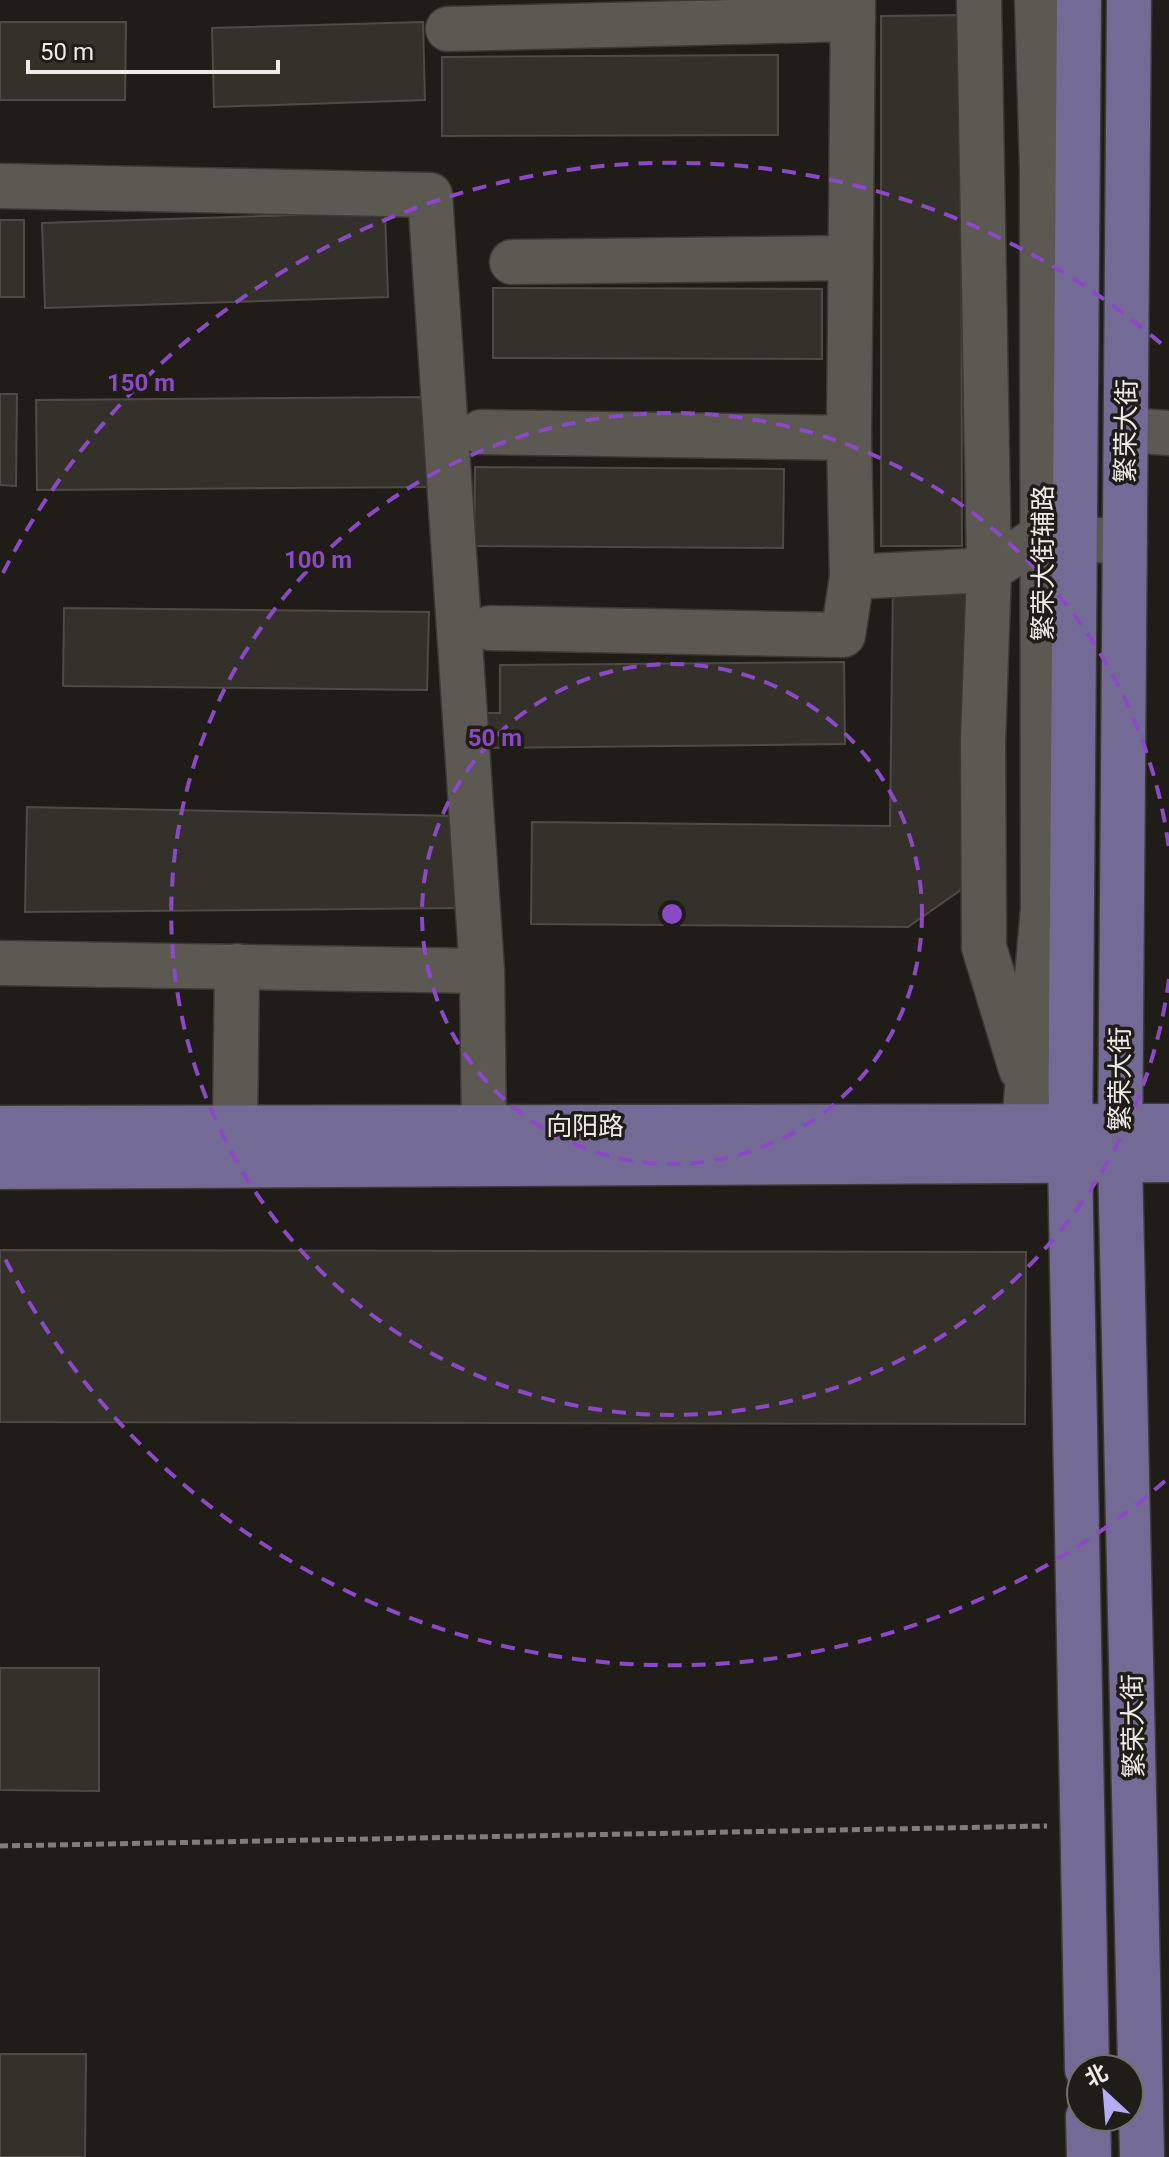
<svg xmlns="http://www.w3.org/2000/svg" width="1169" height="2157" viewBox="0 0 1169 2157" font-family="Roboto,'Noto Sans SC',sans-serif">
<rect width="100%" height="100%" fill="#201d18"/>
<g fill="#34312b" stroke="#4e4a44" stroke-width="2">
<path d="M961,15L962,546H881V16Z"/>
<path d="M0,22H126L125,100H0Z"/>
<path d="M423,22L425,100L214,107L212,28Z"/>
<path d="M778,55V135L442,136V57Z"/>
<path d="M385,212L388,297L45,308L42,223Z"/>
<rect x="0" y="220" width="24" height="77"/>
<path d="M493,288L822,289V359L493,358Z"/>
<path d="M0,394H17L16,486L0,485Z"/>
<path d="M428,397V487L37,490L36,400Z"/>
<path d="M475,467L784,469L783,548L474,546Z"/>
<path d="M893,585L979,586L975,880L908,927L531,924L532,822L890,826Z"/>
<path d="M64,608L429,612L427,690L63,686Z"/>
<path d="M844,662L845,744L481,748V713H500V665Z"/>
<path d="M27,807L458,816L462,908L25,912Z"/>
<path d="M0,1250L1026,1252L1025,1424L0,1422Z"/>
<path d="M0,1668H99V1791L0,1790Z"/>
<path d="M0,2054H86L85,2157H0Z"/>
</g>
<g fill="none" stroke-linecap="round" stroke-linejoin="round">
<defs>
<g id="minor">
<path d="M979,0L989,570L983,741L984,947L1021,1069"/>
<path d="M448,29L853,19"/>
<path d="M0,186L430,195L482,971"/>
<path d="M512,262L850,258"/>
<path d="M1127,430L1169,433"/>
<path d="M481,432L849,438"/>
<path d="M852,577L989,570L1042,536L1125,542"/>
<path d="M490,628L843,635L852,577L849,438L853,0"/>
<path d="M0,963L482,971L484,1126"/>
<path d="M1024,1124L1043,909L1042,167L1037,0"/>
<path d="M235,1127L237,966"/>
</g>
<g id="major">
<path d="M1079,0L1070,1159L1087,2069"/>
<path d="M1129,0L1120,1159L1142,2157"/>
<path d="M0,1128L1169,1126"/>
<path d="M0,1167L1169,1160"/>
<path d="M1088,2117L1089,2157"/>
</g>
</defs>
<use href="#minor" stroke="#3c3936" stroke-width="47"/>
<use href="#major" stroke="#3c3936" stroke-width="47"/>
<path stroke="#817e7a" stroke-width="5" stroke-dasharray="8 4" stroke-linecap="butt" d="M0,1846L1047,1826"/>
<use href="#minor" stroke="#5c5852" stroke-width="44"/>
<use href="#major" stroke="#736b95" stroke-width="44"/>
</g>
<g fill="none" stroke="#8c49c5" stroke-width="4" stroke-dasharray="14 10">
<circle cx="672" cy="914" r="250"/>
<path d="M1169 979A501 501 0 1 1 1169 849"/>
<path d="M1165 1481A751 751 0 0 1 3 1255M3 573A751 751 0 0 1 1165 347"/>
</g>
<g text-anchor="middle" dominant-baseline="central" stroke-width="7" stroke-linejoin="round" paint-order="stroke">
<g font-size="26" fill="#eeebe8" stroke="#201d18">
<text transform="translate(1126 431) rotate(-89)">繁荣大街</text>
<text transform="translate(1043 563) rotate(-90)">繁荣大街辅路</text>
<text transform="translate(1120 1079) rotate(-90)">繁荣大街</text>
<text x="585" y="1126">向阳路</text>
<text transform="translate(1133 1726) rotate(-91)">繁荣大街</text>
</g>
</g>
<circle cx="672" cy="914" r="12" fill="#8c49c5" stroke="#201d18" stroke-width="4"/>
<g font-size="24" text-anchor="middle" font-weight="bold" fill="#8c49c5" stroke="#201d18" stroke-width="7" stroke-linejoin="round" paint-order="stroke">
<text x="141" y="391">150 m</text>
<text x="318" y="568">100 m</text>
<text x="495" y="746">50 m</text>
</g>
<g transform="translate(1105 2093) rotate(334)"><circle r="38" fill="#201d18" stroke="#726f6b" stroke-width="2"/>
<path d="M0-6L14 30L0 20L-14 30Z" fill="#b5acf8"/>
<text y="-12" font-size="22" font-weight="bold" text-anchor="middle" fill="#eeebe8">北</text>
</g>
<path d="M28 60v12h250v-12" fill="none" stroke="#eeebe8" stroke-width="4"/>
<text x="40" y="60" font-size="24" fill="#eeebe8" stroke="#201d18" stroke-width="6" paint-order="stroke">50 m</text>
</svg>
